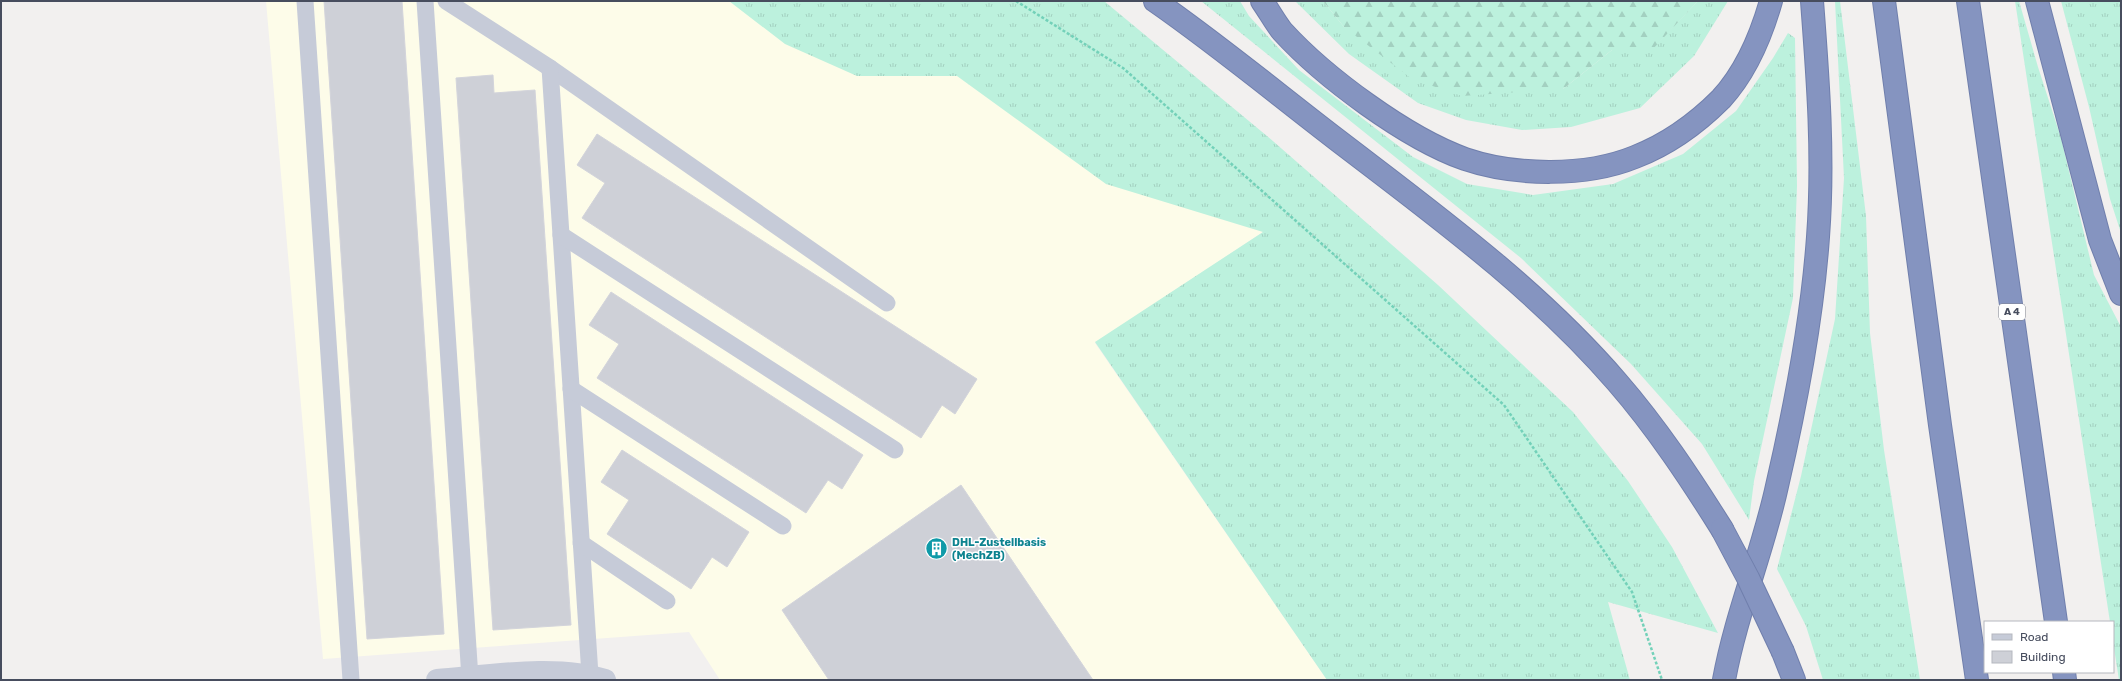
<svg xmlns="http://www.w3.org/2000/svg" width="2122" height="681" viewBox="0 0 2122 681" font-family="Rubik,sans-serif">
<defs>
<pattern id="grass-tufts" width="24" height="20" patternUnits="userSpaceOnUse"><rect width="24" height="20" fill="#bcf1dd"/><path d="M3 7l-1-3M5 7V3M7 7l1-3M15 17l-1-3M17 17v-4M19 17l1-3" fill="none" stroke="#a3d0c0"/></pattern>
<pattern id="forest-firs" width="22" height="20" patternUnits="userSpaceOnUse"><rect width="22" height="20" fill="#bcf1dd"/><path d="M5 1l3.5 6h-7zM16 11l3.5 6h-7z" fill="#a3d0c0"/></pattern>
</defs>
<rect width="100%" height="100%" fill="#f2f0ef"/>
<path fill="#fdfce9" d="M266,1H897L1263,232L1095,343L1327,680H720L689,632L323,659Z"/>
<g fill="url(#grass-tufts)">
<path d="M729,1H1104L1267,136L1438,285L1573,412L1628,481L1672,547L1718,633L1608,602L1630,680H1327L1095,342L1263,232L1106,184L957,76H857L785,44Z"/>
<path d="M1201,1H1240L1249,16L1299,70L1413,157L1467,184L1533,195L1613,184L1683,154L1736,111L1773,58L1788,33L1795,38L1797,186L1793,298L1754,481L1749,520L1702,444L1631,364L1521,258Z"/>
<path d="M1295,1H1323L1344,27L1563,89L1612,50H1651L1698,1H1728L1694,56L1640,108L1571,127L1522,130L1466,120L1418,103L1349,54Z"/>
<path d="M1835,1H1840L1866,216L1870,333L1884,450L1920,680H1823L1806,626L1777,569L1801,476L1835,319L1844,178Z"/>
<path d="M2015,1H2019L2038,67L2061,138L2094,275L2121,327V680H2119L2113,642V622H2110Z"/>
<path d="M2061,1H2121V233L2110,199L2089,107Z"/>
</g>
<path fill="url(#forest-firs)" d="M1323,1H1698L1651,51L1612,50L1563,89L1462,96L1412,79L1344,27Z"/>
<g fill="#ced0d7" stroke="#d3d4db">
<path d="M324,1H402L444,634L367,639Z"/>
<path d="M493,75L494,93L535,90L571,625L493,630L456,78Z"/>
<path d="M597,134L977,379L955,414L942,405L921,438L582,218L605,183L577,165Z"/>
<path d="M611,292L863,455L842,489L828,480L806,513L597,378L619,344L589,325Z"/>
<path d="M622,450L749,532L727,567L712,557L691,589L607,534L629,500L601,482Z"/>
<path d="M961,485L1093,680H829L782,610Z"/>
</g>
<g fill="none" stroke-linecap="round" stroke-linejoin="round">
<defs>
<g id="motorway">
<path d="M1155,1C1217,44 1276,93 1336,139C1434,214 1536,288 1617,382C1657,428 1690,478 1722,529"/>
<path d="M1262,1C1269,11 1275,22 1282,31C1324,77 1406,138 1465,159C1515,176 1586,177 1635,157C1666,145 1697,123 1721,99C1746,72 1761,36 1771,1"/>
<path d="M1884,1L1940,425L1977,680"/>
<path d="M1968,1L2056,622"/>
<path d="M2037,1L2100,240L2121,294"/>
<path d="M1783,652L1794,680"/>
<path d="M2064,672L2065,680"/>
<path d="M1724,680C1736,614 1763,551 1777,486C1796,404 1812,321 1818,237C1824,158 1818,79 1812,1"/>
</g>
</defs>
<use href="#motorway" stroke="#707fac" stroke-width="24"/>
<path stroke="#73d1b9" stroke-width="2.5" stroke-dasharray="3 2" stroke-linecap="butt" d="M1016,1L1123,68L1504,405L1632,592L1662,680"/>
<g stroke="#c6cbd8" stroke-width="17">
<path d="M305,1L351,680"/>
<path d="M425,1L470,678"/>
<path d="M446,1L550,68L887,303"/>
<path d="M550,68L590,675"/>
<path d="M561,235L895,450"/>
<path d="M571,389L783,526"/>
<path d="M581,543L667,601"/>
</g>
<path stroke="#c6cbd8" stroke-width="22" d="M437,680C487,676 558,664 605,680"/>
<use href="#motorway" stroke="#8594c0" stroke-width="22"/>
<defs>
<path id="motorway-bridge" d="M1722,529L1748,578L1783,652"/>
</defs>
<use href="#motorway-bridge" stroke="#707fac" stroke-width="24" stroke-linecap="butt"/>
<use href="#motorway-bridge" stroke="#8594c0" stroke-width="22"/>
</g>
<defs>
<symbol id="building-disc" viewBox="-11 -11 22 22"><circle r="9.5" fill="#0f9aa8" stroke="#fff"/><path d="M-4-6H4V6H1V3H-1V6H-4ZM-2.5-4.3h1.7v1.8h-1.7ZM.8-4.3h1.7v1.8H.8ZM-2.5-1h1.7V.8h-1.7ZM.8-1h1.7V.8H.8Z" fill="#fff"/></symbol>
</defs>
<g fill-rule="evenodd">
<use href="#building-disc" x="924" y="536" width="25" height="25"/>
</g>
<g text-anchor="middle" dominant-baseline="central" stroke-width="3" stroke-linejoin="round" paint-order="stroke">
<rect fill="#fff" stroke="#7e828e" stroke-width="1" x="1999" y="304" width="26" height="16" rx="3"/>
<g font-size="10" font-weight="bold" fill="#474d5e">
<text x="2012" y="312">A 4</text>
</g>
<g font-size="11" font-weight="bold" fill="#0d838f" stroke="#fff" text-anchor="start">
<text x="952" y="542">DHL-Zustellbasis<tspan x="952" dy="13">(MechZB)</tspan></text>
</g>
</g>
<rect width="2122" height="681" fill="none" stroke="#474d5e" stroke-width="4"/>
<rect x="1984" y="621" width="130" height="52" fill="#ffffff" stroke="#b5b8bf"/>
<rect x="1992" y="634" width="20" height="6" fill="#c6cbd8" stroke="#b5b8bf"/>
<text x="2020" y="641" font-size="12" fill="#474d5e">Road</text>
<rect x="1992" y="651" width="20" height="12" fill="#ced0d7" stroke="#b5b8bf"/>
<text x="2020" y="661" font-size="12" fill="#474d5e">Building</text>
</svg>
